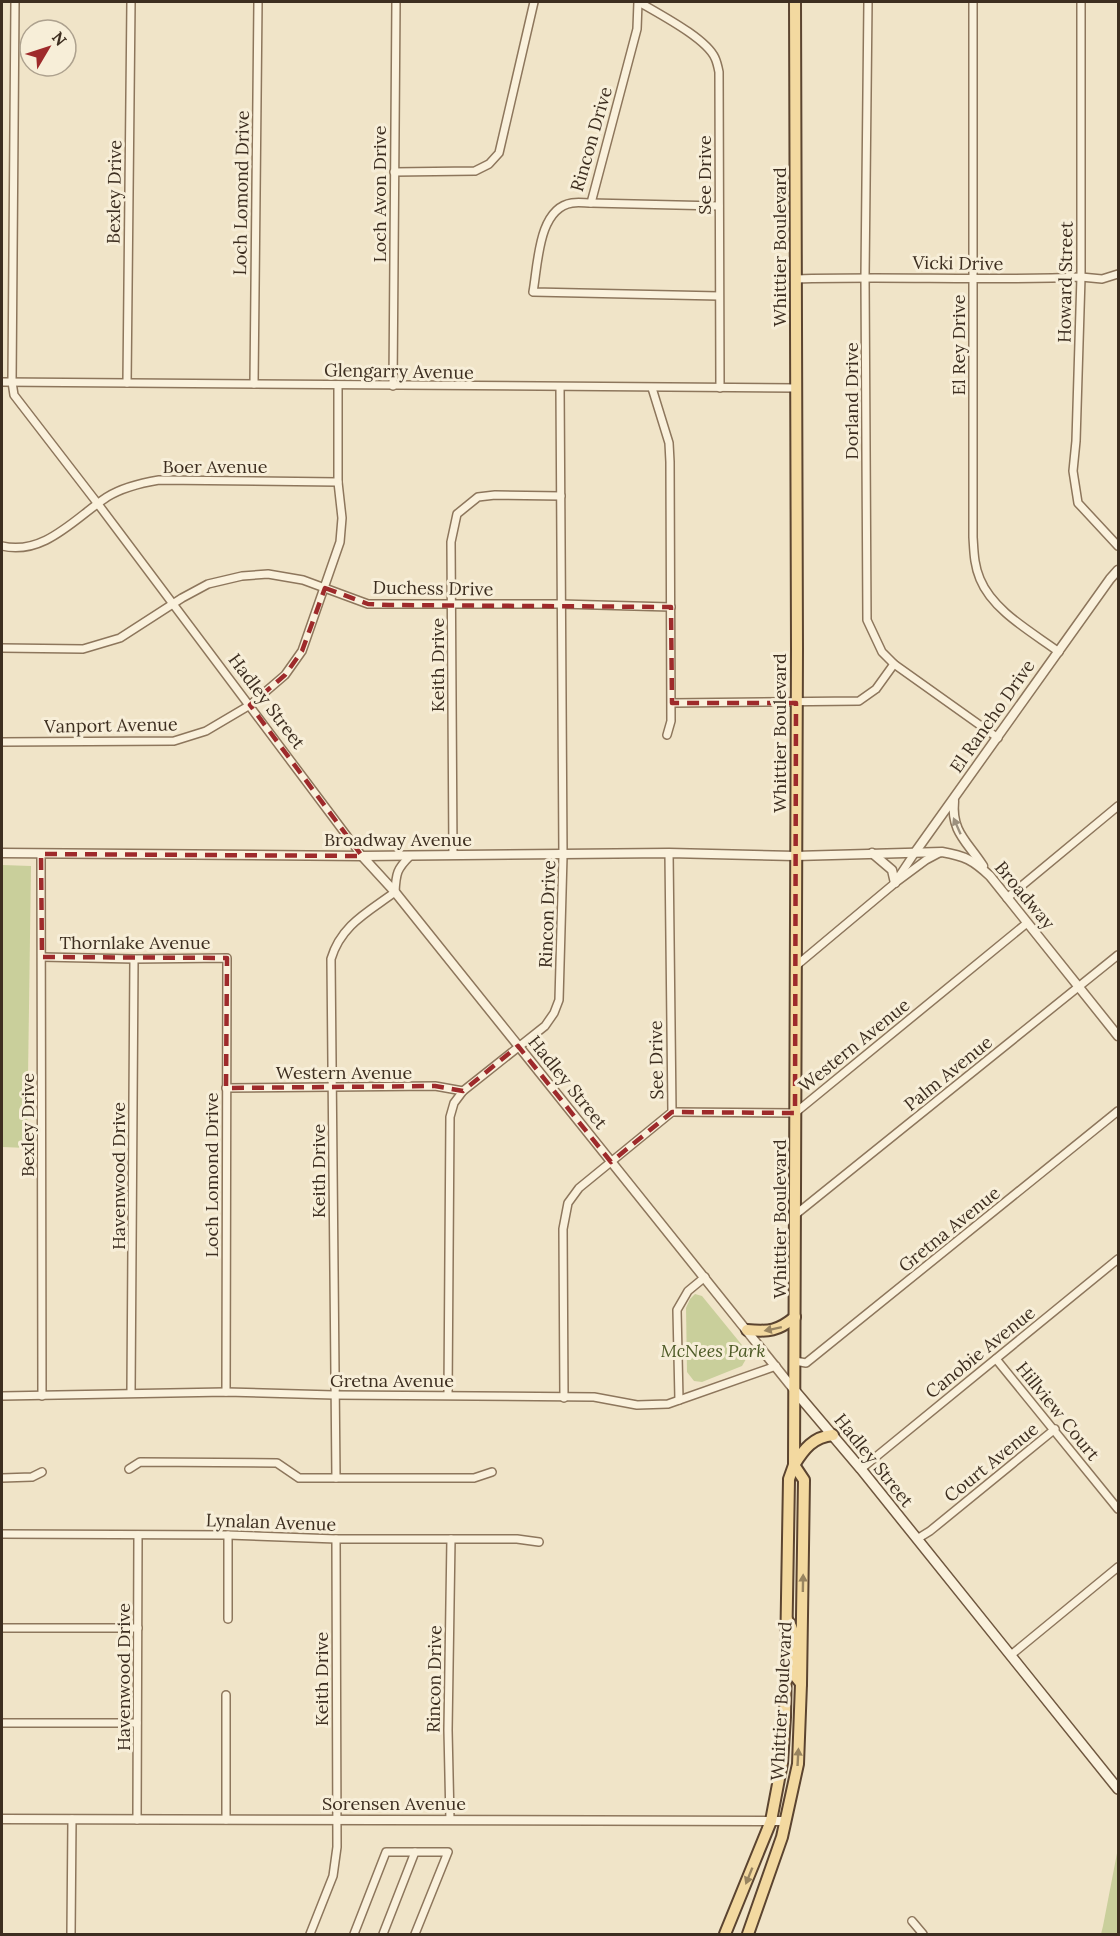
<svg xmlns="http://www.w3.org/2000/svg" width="1120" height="1936" viewBox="0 0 1120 1936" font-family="Lora,serif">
<rect width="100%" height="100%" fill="#f0e4c8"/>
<g fill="#c9cf9b">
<path d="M2,865L31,866L27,1148L2,1147Z"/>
<path d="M695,1294L702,1296L746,1350V1359L742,1366L702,1382L694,1381L687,1372L686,1308L690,1299Z"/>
<path d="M1118,1848V1934H1101L1103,1926Z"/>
</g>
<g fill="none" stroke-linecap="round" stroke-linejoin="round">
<defs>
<g id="minor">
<path d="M15,2L12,382L14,395L98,504L362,856"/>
<path d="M638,2L637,29L591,203C585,203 578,202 572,203C538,208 538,265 533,292L719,296"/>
<path d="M639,2C659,14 706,38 715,58C717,62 718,67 719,72L720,388"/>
<path d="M868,2L865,277L867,620L882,652L894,664L998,738"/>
<path d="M973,2V537C974,552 974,565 980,579C993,611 1032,632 1059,652"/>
<path d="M1081,2V277L1076,441L1073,471L1078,503L1118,546"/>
<path d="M394,172L475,171L489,164L499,153L534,2"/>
<path d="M591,203L719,206"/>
<path d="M796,279C891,276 986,281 1081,277L1102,279L1118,274"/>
<path d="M2,382L796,388"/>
<path d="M127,383L131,2"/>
<path d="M254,384L258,2"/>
<path d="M393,386L396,2"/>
<path d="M652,388L669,443L670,462L671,721L667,735"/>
<path d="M2,546C44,556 75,518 107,497C123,487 141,483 159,480L338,482"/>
<path d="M2,648L83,649L120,638L182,598L208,584L242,576L268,574L303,580L368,604H560L671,607"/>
<path d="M672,703L859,701L876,689L894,664"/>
<path d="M2,742L174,741L206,731L250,705L285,675L302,651L340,542L342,518L338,482V385"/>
<path d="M41,854L42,1396"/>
<path d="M453,855L451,542L457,514L478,497L495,495L561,496"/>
<path d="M898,878L916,851"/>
<path d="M1007,898L1118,806"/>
<path d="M42,957L134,959L227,958L226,1392"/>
<path d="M797,965L895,883L926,860L941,852"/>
<path d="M226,1088L435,1086L463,1091"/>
<path d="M672,1112L795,1113L1027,923"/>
<path d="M795,1215L1118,955"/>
<path d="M996,1359L1118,1509"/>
<path d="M795,1361L806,1363L1118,1111"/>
<path d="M131,1393L134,959"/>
<path d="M448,1395L450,1117L454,1103L463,1091L545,1026L554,1013L559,1000L563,856L560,387"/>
<path d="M2,1396L226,1392L334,1395L594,1397L637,1405L668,1404L776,1366"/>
<path d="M564,1398L563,1229L568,1203L579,1188L672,1112L669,853"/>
<path d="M679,1400L677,1310L688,1291L705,1277"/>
<path d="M129,1469L140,1462L277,1463L299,1478H474L492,1472"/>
<path d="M861,1469L1118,1259"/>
<path d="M2,1478L32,1477L42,1472"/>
<path d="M336,1478L331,959C341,925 368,912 395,892C396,873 397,869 410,856"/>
<path d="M2,1534L228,1535L336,1539H517L539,1542"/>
<path d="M228,1535V1619"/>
<path d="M917,1539L930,1531L1055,1429"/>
<path d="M2,1628H138"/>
<path d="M1011,1655L1118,1567"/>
<path d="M2,1723H137"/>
<path d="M137,1820L138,1535"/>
<path d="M226,1820V1695"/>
<path d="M450,1820L448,1730L451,1539"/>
<path d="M912,1921L923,1934"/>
<path d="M71,1934L72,1819"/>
<path d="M310,1934L333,1876L337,1847L336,1539"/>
<path d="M354,1934L386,1852H415L383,1934"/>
<path d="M415,1934L448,1852H415"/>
</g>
<g id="tertiary">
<path d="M954,801C951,832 967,841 983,866"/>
<path d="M916,851L1110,579L1118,570"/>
<path d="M2,853L362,856L669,853L795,856L942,852C965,856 973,860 990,876L1118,1036"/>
<path d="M872,853L892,870L895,883"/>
<path d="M362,856L395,892L795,1391"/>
<path d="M2,1819L786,1821"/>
</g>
<path id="secondary" d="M795,1391L861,1469L1118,1789"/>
<g id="primary">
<path d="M747,1330C769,1332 778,1331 795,1317"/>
<path d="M794,1465C804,1449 813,1437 833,1435"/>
<path d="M787,1620C800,1636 790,1654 793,1672C794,1676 799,1680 801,1684"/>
<path d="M725,1934L771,1821L782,1763L785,1717L789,1479L794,1465L797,648L795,2"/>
<path d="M748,1934L782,1837L798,1764L801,1684L804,1480L794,1465"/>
</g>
</defs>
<use href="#minor" stroke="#8d765c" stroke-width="10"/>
<use href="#tertiary" stroke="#8d765c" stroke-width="11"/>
<use href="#secondary" stroke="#6f573f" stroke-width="12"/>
<use href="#primary" stroke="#5b4430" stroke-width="14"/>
<use href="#minor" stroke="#faf1dc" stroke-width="7"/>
<use href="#tertiary" stroke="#faf1dc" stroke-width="8"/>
<use href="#secondary" stroke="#faf1dc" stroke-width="9"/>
<use href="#primary" stroke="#f3d9a0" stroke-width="10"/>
</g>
<defs><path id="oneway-solid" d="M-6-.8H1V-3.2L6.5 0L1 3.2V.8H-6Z" transform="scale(1.5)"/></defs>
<use fill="#9c907e" href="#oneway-solid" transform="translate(957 826) rotate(-114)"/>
<g fill="#988460">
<use href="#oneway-solid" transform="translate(773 1329) rotate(168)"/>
<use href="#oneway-solid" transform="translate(803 1583) rotate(-89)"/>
<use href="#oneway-solid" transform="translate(798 1757) rotate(-87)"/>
<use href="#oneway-solid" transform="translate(749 1876) rotate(112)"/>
</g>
<path fill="none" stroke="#9e2a2b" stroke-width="4.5" stroke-dasharray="12 8" stroke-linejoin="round" d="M325,588L368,604L389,605L671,607L672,703H796L795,1113L672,1112L611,1162L518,1046L463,1091L435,1086L226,1088L227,958L42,957L41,854L362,856L250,705L285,675L302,651Z"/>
<g text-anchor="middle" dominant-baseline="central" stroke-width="6" stroke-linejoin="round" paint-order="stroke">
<g font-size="18" fill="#3d2e20" stroke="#f7eed8">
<text transform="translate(591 139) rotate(-74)">Rincon Drive</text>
<text transform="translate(704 175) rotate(-90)">See Drive</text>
<text transform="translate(114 192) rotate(-89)">Bexley Drive</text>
<text transform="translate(241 193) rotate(-89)">Loch Lomond Drive</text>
<text transform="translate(379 194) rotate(-90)">Loch Avon Drive</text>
<text transform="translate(779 247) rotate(-90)">Whittier Boulevard</text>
<text transform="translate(958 263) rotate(1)">Vicki Drive</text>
<text transform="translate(1065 282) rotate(-89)">Howard Street</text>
<text transform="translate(958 345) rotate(-90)">El Rey Drive</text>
<text transform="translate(399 371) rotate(1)">Glengarry Avenue</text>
<text transform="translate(851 401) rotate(-90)">Dorland Drive</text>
<text x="215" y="466">Boer Avenue</text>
<text transform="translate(433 588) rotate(1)">Duchess Drive</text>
<text transform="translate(437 665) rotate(-90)">Keith Drive</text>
<text transform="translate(267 701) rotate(53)">Hadley Street</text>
<text transform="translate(992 716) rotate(-55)">El Rancho Drive</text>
<text transform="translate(111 725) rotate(-1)">Vanport Avenue</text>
<text transform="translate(779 733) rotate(-90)">Whittier Boulevard</text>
<text x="398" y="839">Broadway Avenue</text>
<text transform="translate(1025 895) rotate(50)">Broadway</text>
<text transform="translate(547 914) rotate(-88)">Rincon Drive</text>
<text x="135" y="942">Thornlake Avenue</text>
<text transform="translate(854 1045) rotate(-39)">Western Avenue</text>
<text transform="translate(656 1060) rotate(-91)">See Drive</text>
<text x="344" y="1072">Western Avenue</text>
<text transform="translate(948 1073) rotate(-39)">Palm Avenue</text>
<text transform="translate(568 1082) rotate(51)">Hadley Street</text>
<text transform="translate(27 1125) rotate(-90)">Bexley Drive</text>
<text transform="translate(318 1171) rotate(-90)">Keith Drive</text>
<text transform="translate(211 1175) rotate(-90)">Loch Lomond Drive</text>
<text transform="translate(118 1176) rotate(-90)">Havenwood Drive</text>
<text transform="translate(779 1219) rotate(-90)">Whittier Boulevard</text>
<text transform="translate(949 1229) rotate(-39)">Gretna Avenue</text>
<text transform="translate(980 1352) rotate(-39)">Canobie Avenue</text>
<text x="392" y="1380">Gretna Avenue</text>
<text transform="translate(1058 1411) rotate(51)">Hillview Court</text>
<text transform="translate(874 1460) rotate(51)">Hadley Street</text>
<text transform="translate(991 1462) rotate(-39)">Court Avenue</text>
<text transform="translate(271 1522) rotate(2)">Lynalan Avenue</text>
<text transform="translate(123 1677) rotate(-90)">Havenwood Drive</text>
<text transform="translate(321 1679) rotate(-90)">Keith Drive</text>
<text transform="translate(434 1679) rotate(-89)">Rincon Drive</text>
<text transform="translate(781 1701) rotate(-87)">Whittier Boulevard</text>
<text x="394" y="1803">Sorensen Avenue</text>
</g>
<g font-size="18" font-style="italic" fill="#4d5a26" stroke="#f7eed8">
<text x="713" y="1350">McNees Park</text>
</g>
</g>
<rect width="1120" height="1936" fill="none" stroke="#3d2e20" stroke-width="6"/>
<g transform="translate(48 48) rotate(51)"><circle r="28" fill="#f7eed8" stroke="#ada18e" stroke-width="1.5"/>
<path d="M0-4.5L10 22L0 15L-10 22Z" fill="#9e2a2b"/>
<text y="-9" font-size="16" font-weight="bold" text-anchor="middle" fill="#3d2e20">N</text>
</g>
</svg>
